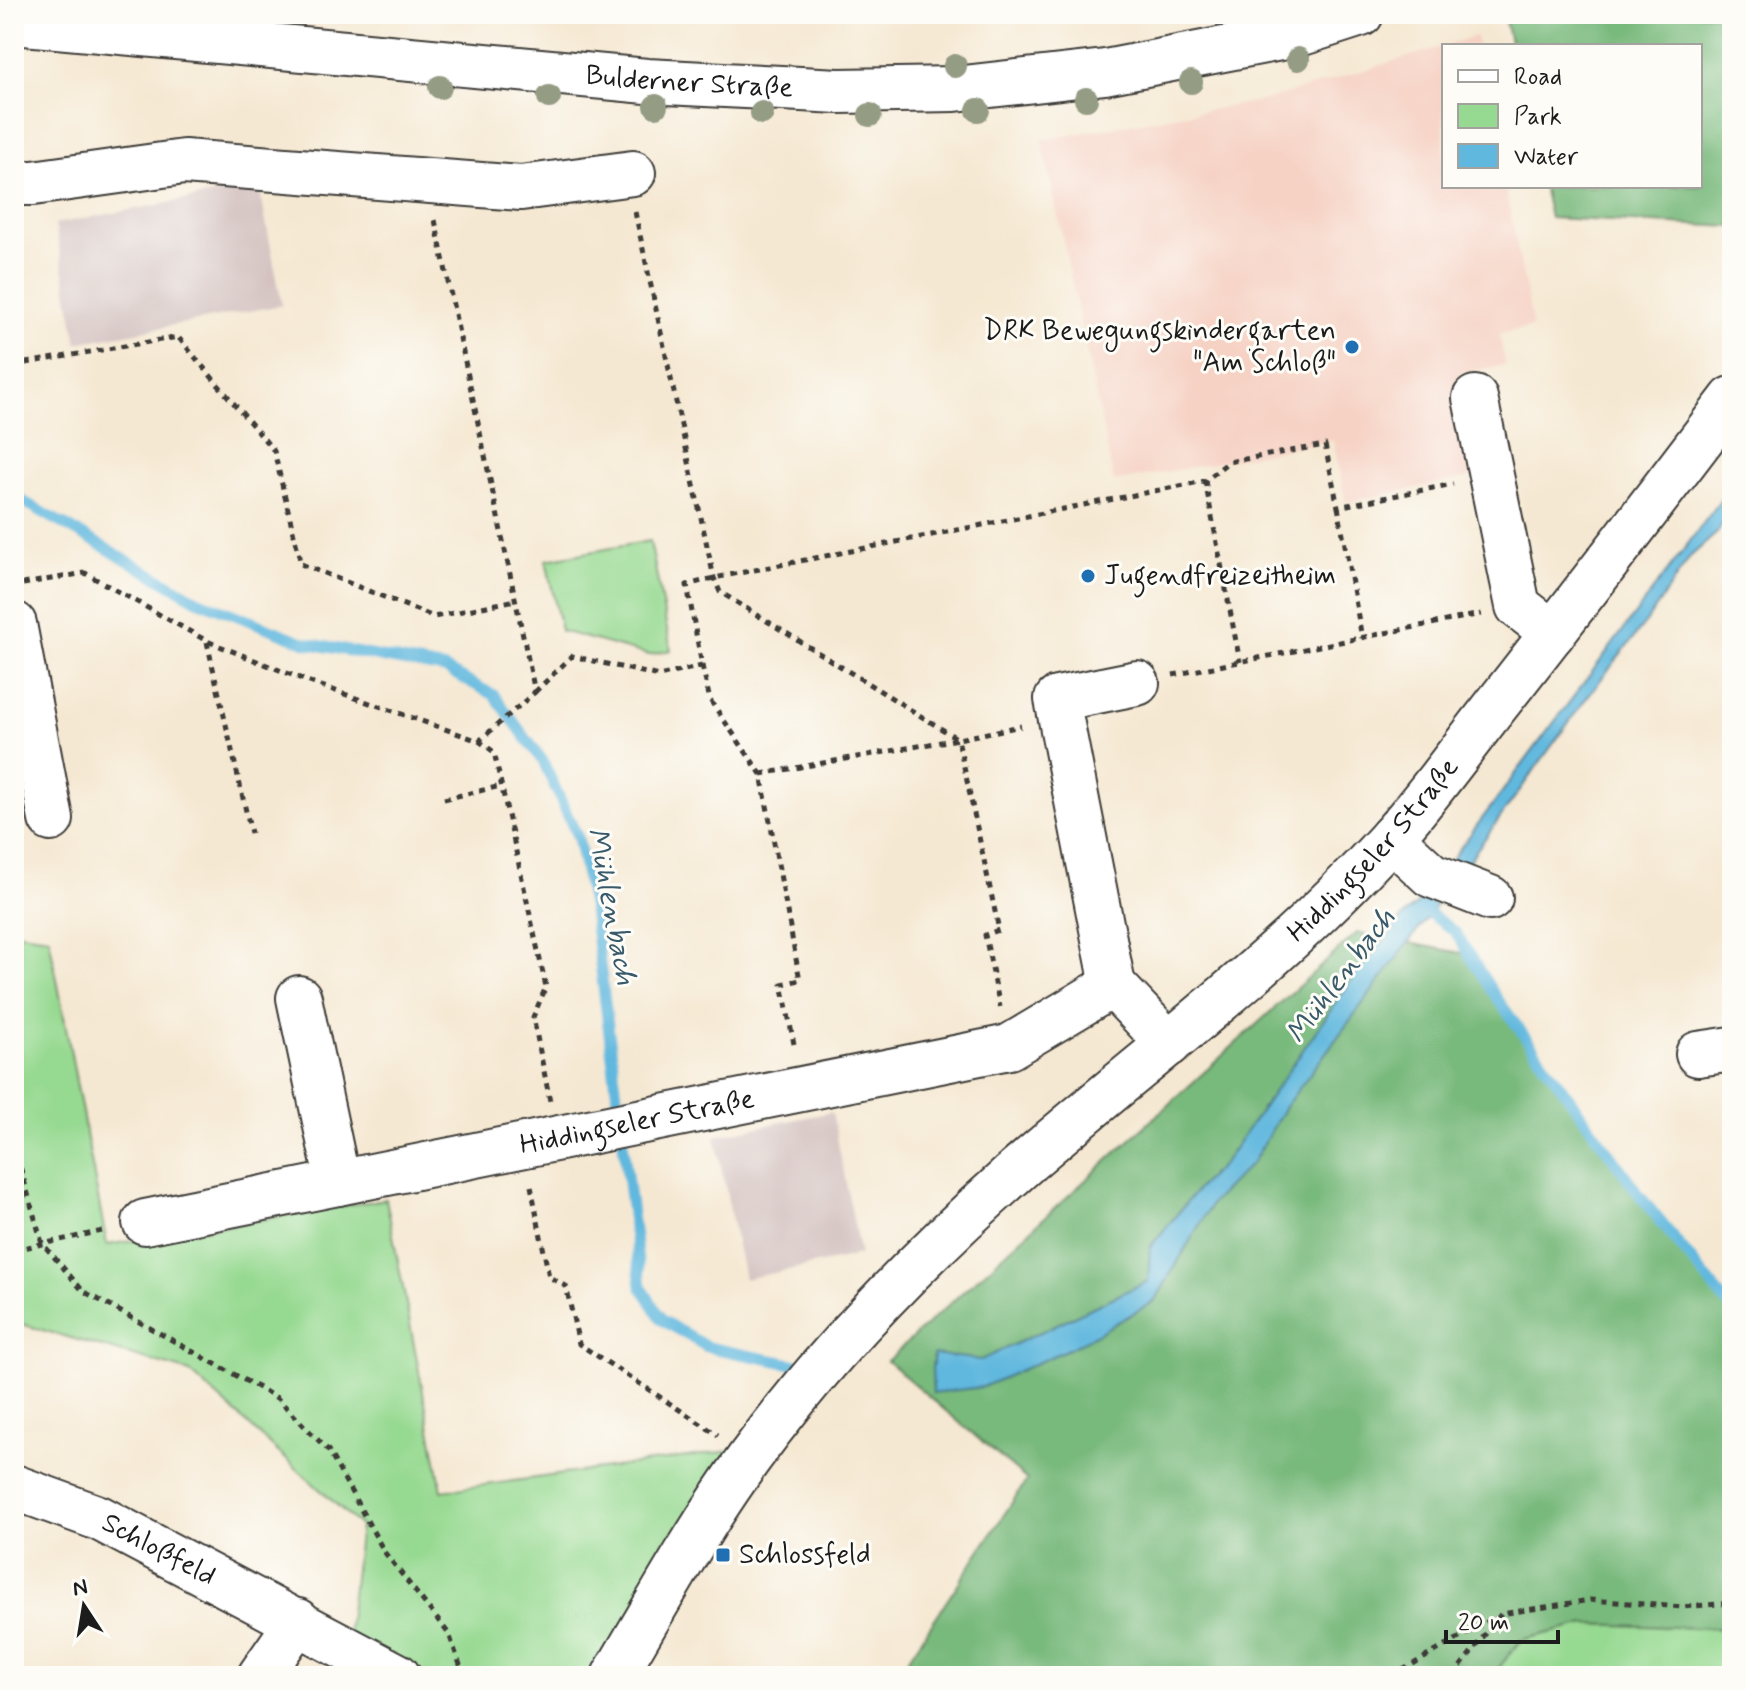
<svg xmlns="http://www.w3.org/2000/svg" width="1746" height="1690" viewBox="0 0 1746 1690" font-family="Mynerve,sans-serif">
<rect width="100%" height="100%" fill="#fdfcf7"/>
<filter id="ink" filterUnits="userSpaceOnUse"><feTurbulence type="fractalNoise" baseFrequency=".0125" numOctaves="2"/><feDisplacementMap in="SourceGraphic" scale="16" xChannelSelector="R" yChannelSelector="G"/><feConvolveMatrix kernelMatrix="1 2 1 2 8 2 1 2 1" color-interpolation-filters="sRGB"/></filter>
<filter id="wash" filterUnits="userSpaceOnUse"><feTurbulence type="fractalNoise" baseFrequency=".006" numOctaves="4" result="noise"/><feDisplacementMap in="SourceGraphic" scale="32" xChannelSelector="R" yChannelSelector="G"/><feGaussianBlur stdDeviation="1.8" result="paint"/><feColorMatrix in="noise" values="0 0 0 0 0 0 0 0 0 0 0 0 0 0 0 0 0 1.4 0 .05"/><feComposite in="paint" operator="in"/></filter>
<g filter="url(#wash)">
<rect width="100%" height="100%" fill="#f5e8d2"/>
<path fill="#f6d2c4" d="M1476,36L1478,46H1444V186H1505L1533,327L1499,334L1506,365L1460,373L1481,475L1346,502L1333,440L1114,482L1042,140L1270,99Z"/>
<g fill="#d1bfbe">
<path d="M259,186L282,305L77,343L55,224Z"/>
<path d="M832,1112L860,1255L744,1279L715,1136Z"/>
</g>
<g fill="#96d991" stroke="#597a56" stroke-width="2">
<path d="M650,541L671,650L649,655L561,631L546,560Z"/>
<path d="M14,932L49,937L107,1245L386,1199L442,1491L751,1448L600,1676H403L346,1647L360,1526L190,1372L14,1322Z"/>
<path d="M1586,1624L1732,1629V1676H1492L1521,1640Z"/>
</g>
<g fill="#78b97b" stroke="#4a6a4c" stroke-width="2">
<path d="M1511,14H1732V227L1550,218L1543,186H1700V46H1511L1504,17Z"/>
<path d="M1357,933L1466,954L1732,1318V1629L1586,1624L1521,1640L1492,1676H897L1027,1480L887,1361Z"/>
</g>
<g fill="#61b8de" stroke="#3e6a7d" stroke-width="2">
<path d="M1732,485V507L1718,532L1691,556L1646,622L1585,700L1465,866L1451,860Z"/>
<path d="M1426,897L1436,906L1285,1107L1253,1162L1212,1203L1155,1301L1077,1345L983,1387L933,1393L932,1368L934,1354L981,1360L1148,1281L1150,1247L1201,1185L1224,1163L1358,971L1405,914Z"/>
</g>
<g fill="none" stroke-linecap="round" stroke-linejoin="round">
<g stroke="#61b8de" stroke-width="11">
<path d="M21,500L197,600L306,643L445,669L494,695L543,761L578,838L593,909L620,1118"/>
<path d="M1421,910L1422,908L1455,932L1494,994L1644,1201L1732,1310"/>
<path d="M622,1135L641,1286L662,1320L707,1347L797,1365"/>
</g>
</g>
</g>
<g filter="url(#ink)">
<g fill="none" stroke-linecap="round" stroke-linejoin="round">
<defs>
<g id="minor">
<path id="s1" d="M14,22L647,81L839,91L955,89L1105,72L1296,35L1361,14"/>
<path d="M14,183H33L184,162L521,188L633,173"/>
<path d="M1475,398L1518,606L1553,633"/>
<path d="M14,624L51,819"/>
<path d="M1391,838L1431,875L1490,898"/>
<path d="M1113,985L1057,699L1137,683"/>
<path d="M299,998L338,1183"/>
<path d="M1698,1054L1732,1049"/>
<path id="s2" d="M145,1222L1009,1047L1113,985L1169,1044"/>
<path id="s3" d="M14,1487L99,1518L398,1676"/>
<path d="M260,1676L298,1621"/>
<path id="s4" d="M614,1676C658,1602 699,1527 750,1457C825,1354 917,1260 1012,1175C1138,1064 1277,965 1390,839C1426,799 1458,754 1491,712C1573,608 1652,504 1732,399"/>
</g>
</defs>
<use href="#minor" stroke="#3d3b37" stroke-width="48"/>
<g stroke="#3d3b37" stroke-width="5" stroke-dasharray="6 6" stroke-linecap="butt">
<path d="M635,212L714,578L720,592L958,739L1021,726"/>
<path d="M435,220L535,692L479,741"/>
<path d="M14,365L178,337L274,451L301,564L434,617L516,600"/>
<path d="M1205,481L1240,662"/>
<path d="M1338,507L1362,638"/>
<path d="M23,584L85,573L207,641L307,681L479,741L494,752L546,987L533,1017L550,1101"/>
<path d="M207,642L251,833"/>
<path d="M702,666L710,700L761,774L800,980L782,984L795,1049"/>
<path d="M1173,675L1481,614"/>
<path d="M535,692L572,656L659,676L702,666L687,585L714,578L1205,481L1228,462L1325,445L1338,507L1453,484"/>
<path d="M761,774L958,739L999,930L985,935L1000,1007"/>
<path d="M444,799L501,786"/>
<path d="M14,1145L42,1243L83,1291L277,1398L328,1450L385,1553L449,1634L464,1676"/>
<path d="M531,1186L549,1277L566,1286L579,1344L718,1435"/>
<path d="M14,1250L107,1230"/>
<path d="M1392,1676L1496,1617"/>
<path d="M1453,1676L1501,1614L1590,1600L1682,1607L1732,1603"/>
</g>
<use href="#minor" stroke="#fff" stroke-width="44"/>
</g>
<g fill="#959c84">
<circle cx="1298" cy="59" r="12"/>
<circle cx="955" cy="66" r="12"/>
<circle cx="1191" cy="82" r="12"/>
<circle cx="440" cy="87" r="12"/>
<circle cx="549" cy="97" r="12"/>
<circle cx="1086" cy="99" r="12"/>
<circle cx="656" cy="106" r="12"/>
<circle cx="978" cy="110" r="12"/>
<circle cx="762" cy="113" r="12"/>
<circle cx="870" cy="115" r="12"/>
</g>
</g>
<g fill="#1f6fb2" stroke="#fdfcf7" stroke-width="3">
<circle cx="1352" cy="347" r="8"/>
<circle cx="1088" cy="576" r="8"/>
<rect x="715" y="1547" width="16" height="16" rx="4"/>
</g>
<g text-anchor="middle" dominant-baseline="central" stroke-width="6" stroke-linejoin="round" paint-order="stroke">
<g font-size="28" fill="#1c1c1c" stroke="#fdfcf7">
<text stroke="none"><textPath href="#s1" startOffset="678">Bulderner Straße</textPath></text>
<text stroke="none"><textPath href="#s4" startOffset="1130">Hiddingseler Straße</textPath></text>
<text stroke="none"><textPath href="#s2" startOffset="502">Hiddingseler Straße</textPath></text>
<text stroke="none"><textPath href="#s3" startOffset="158">Schloßfeld</textPath></text>
</g>
<g font-size="28" fill="#1c1c1c" stroke="#fdfcf7" text-anchor="start">
<text x="1336" y="331" text-anchor="end">DRK Bewegungskindergarten<tspan x="1336" dy="32">"Am Schloß"</tspan></text>
<text x="1104" y="576">Jugendfreizeitheim</text>
<text x="739" y="1555">Schlossfeld</text>
</g>
<g font-size="30" font-style="italic" fill="#385a6a" stroke="#fdfcf7">
<text transform="translate(611 906) rotate(79)">Mühlenbach</text>
<text transform="translate(1341 976) rotate(-53)">Mühlenbach</text>
</g>
</g>
<rect width="1746" height="1690" fill="none" stroke="#fdfcf7" stroke-width="48"/>
<rect x="1442" y="44" width="260" height="144" fill="#fdfcf7" stroke="#a3a29f" stroke-width="2"/>
<rect x="1458" y="70" width="40" height="12" fill="#ffffff" stroke="#a3a29f" stroke-width="2"/>
<text x="1514" y="84" font-size="24" fill="#1c1c1c">Road</text>
<rect x="1458" y="104" width="40" height="24" fill="#96d991" stroke="#a3a29f" stroke-width="2"/>
<text x="1514" y="124" font-size="24" fill="#1c1c1c">Park</text>
<rect x="1458" y="144" width="40" height="24" fill="#61b8de" stroke="#a3a29f" stroke-width="2"/>
<text x="1514" y="164" font-size="24" fill="#1c1c1c">Water</text>
<g transform="translate(84 1606) rotate(348)" stroke="#fdfcf7" stroke-width="6" paint-order="stroke">
<path d="M0-6L14 30L0 20L-14 30Z" fill="#1c1c1c"/>
<text y="-12" font-size="22" font-weight="bold" text-anchor="middle" fill="#1c1c1c">N</text>
</g>
<path d="M1446 1630v12h112v-12" fill="none" stroke="#1c1c1c" stroke-width="4"/>
<text x="1458" y="1630" font-size="24" fill="#1c1c1c" stroke="#fdfcf7" stroke-width="6" paint-order="stroke">20 m</text>
</svg>
